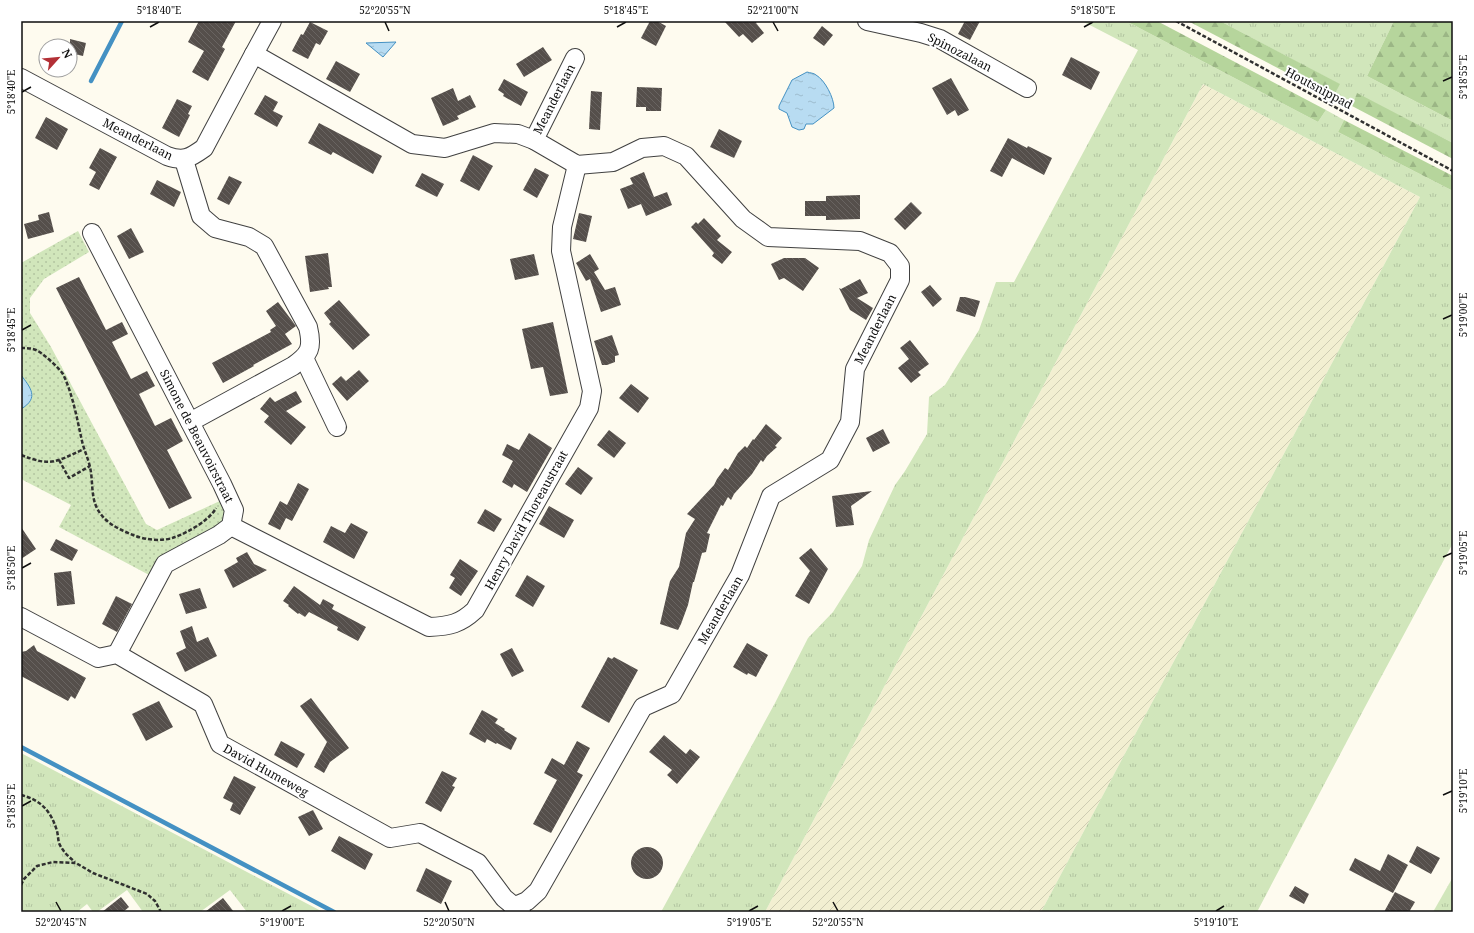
<svg xmlns="http://www.w3.org/2000/svg" width="1474" height="933" viewBox="0 0 1474 933" font-family="'Noto Serif',serif">
<defs>
<pattern id="farmland-furrows" width="10" height="10" patternUnits="userSpaceOnUse"><rect width="10" height="10" fill="#f2efd1"/><path d="M-1 1l2-2M0 10L10 0M9 11l2-2" fill="none" stroke="#ceccb2"/></pattern>
<pattern id="grass-tufts" width="24" height="20" patternUnits="userSpaceOnUse"><rect width="24" height="20" fill="#d1e6bb"/><path d="M3 7l-1-3M5 7V3M7 7l1-3M15 17l-1-3M17 17v-4M19 17l1-3" fill="none" stroke="#b2c4a0"/></pattern>
<pattern id="forest-firs" width="22" height="20" patternUnits="userSpaceOnUse"><rect width="22" height="20" fill="#b6d59c"/><path d="M5 1l3.5 6h-7zM16 11l3.5 6h-7z" fill="#9bb685"/></pattern>
<pattern id="garden-dots" width="8" height="8" patternUnits="userSpaceOnUse"><rect width="8" height="8" fill="#d1e6bb"/><path d="M2 2h.1M6 6h.1" fill="none" stroke="#b2c4a0" stroke-width="1.8" stroke-linecap="round"/></pattern>
<pattern id="water-ripples" width="26" height="14" patternUnits="userSpaceOnUse"><rect width="26" height="14" fill="#b8dcf2"/><path d="M2 4q2-2 4 0t4 0M15 11q2-2 4 0t4 0" fill="none" stroke="#9dbcce"/></pattern>
<pattern id="building-back-hatch" width="6" height="6" patternUnits="userSpaceOnUse"><rect width="6" height="6" fill="#554f4b"/><path d="M-1 5l2 2M0 0l6 6M5-1l2 2" fill="none" stroke="#696461"/></pattern>
</defs>
<rect width="100%" height="100%" fill="#fefbef"/>
<path fill="url(#farmland-furrows)" d="M1203,84L1420,197L1041,912H765Z"/>
<g fill="url(#grass-tufts)">
<path d="M1082,21H1126L1318,122L1326,110L1344,120L1338,132L1453,191V543L1365,707L1257,912H1041L1420,197L1203,84L765,912H661L775,703L808,638L833,612L862,566L869,540L895,485L905,471L927,434L929,397L945,385L979,330L996,282H1014L1138,50Z"/>
<path d="M1220,21H1394L1367,76L1453,121V143L1357,94L1352,106L1333,97L1339,84Z"/>
<path d="M21,753L323,912H247L230,890L200,912H143L127,890L97,912H93L87,904L77,912H21Z"/>
<path d="M1453,877V912H1433Z"/>
</g>
<g fill="url(#forest-firs)">
<path d="M1126,21H1157L1326,110L1318,122Z"/>
<path d="M1188,21H1220L1340,84L1333,97Z"/>
<path d="M1394,21H1453V121L1367,76Z"/>
<path d="M1357,93L1453,143V159L1352,106Z"/>
<path d="M1344,120L1453,176V191L1338,132Z"/>
</g>
<path fill="url(#garden-dots)" d="M78,231L89,252L44,279L30,298V313L51,347L146,524L157,530L222,500L226,510L224,524L151,576L59,527L71,505L21,479V263Z"/>
<g fill="url(#water-ripples)" stroke="#4491c3">
<path d="M396,42L383,57L366,43Z"/>
<path d="M807,72C810,73 814,73 816,75C825,80 834,98 834,108L813,124H806L804,129L799,130L792,127L787,113L779,109V106L792,80Z"/>
<path d="M21,375C30,387 40,398 21,409Z"/>
</g>
<g fill="none" stroke-linecap="round" stroke-linejoin="round">
<g stroke="#4491c3" stroke-width="4.5">
<path d="M91,81L122,21"/>
<path d="M21,747L334,912"/>
</g>
</g>
<g fill="url(#building-back-hatch)">
<path d="M199,21H236L222,47L225,49L208,81L192,72L204,51L188,42Z"/>
<path d="M650,21H657L666,26L656,46L641,38Z"/>
<path d="M724,21H757L756,23L764,33L752,43L743,34L739,37Z"/>
<path d="M965,21H980L970,40L958,34Z"/>
<path d="M310,22L328,31L320,45L316,43L308,59L292,51L301,34L303,35Z"/>
<path d="M822,26L833,35L824,46L813,38Z"/>
<path d="M70,39L86,43L83,56L70,53Z"/>
<path d="M543,47L552,60L524,77L516,64Z"/>
<path d="M1071,57L1100,72L1091,90L1062,75Z"/>
<path d="M336,61L360,74L350,92L326,79Z"/>
<path d="M951,78L969,110L958,116L955,110L947,115L932,88Z"/>
<path d="M504,79L528,92L521,106L503,96L504,94L498,90Z"/>
<path d="M637,87L662,88L661,111H646V107H636Z"/>
<path d="M453,88L458,101L470,95L476,107L457,116L459,119L443,126L431,98Z"/>
<path d="M591,91L602,92L600,130L589,129Z"/>
<path d="M265,95L278,102L273,111L283,116L277,127L254,114Z"/>
<path d="M177,99L192,106L188,114L190,115L179,137L162,128Z"/>
<path d="M46,117L68,129L57,150L35,138Z"/>
<path d="M319,123L382,156L373,174L333,152L331,155L308,143Z"/>
<path d="M719,129L742,141L734,158L710,147Z"/>
<path d="M1008,138L1027,148L1028,146L1052,158L1044,175L1012,158L1002,177L990,171Z"/>
<path d="M100,148L117,157L99,190L89,185L96,172L89,168Z"/>
<path d="M473,155L493,166L479,191L460,181Z"/>
<path d="M535,168L549,175L537,198L523,190Z"/>
<path d="M644,172L654,197L667,192L672,205L646,216L641,204L628,209L620,189L633,184L630,178Z"/>
<path d="M422,173L444,184L437,197L415,186Z"/>
<path d="M229,176L242,182L229,205L217,199Z"/>
<path d="M157,180L181,192L174,207L150,194Z"/>
<path d="M860,195V219L826,220V216H805V201H826V196Z"/>
<path d="M911,202L922,213L905,230L894,219Z"/>
<path d="M49,212L54,232L28,239L24,224L39,220L38,215Z"/>
<path d="M579,213L592,216L586,242L573,239Z"/>
<path d="M704,218L721,236L717,240L732,252L722,264L712,256L714,253L691,227L696,222L698,224Z"/>
<path d="M131,228L144,252L129,259L117,236Z"/>
<path d="M328,253L332,287H328L329,289L310,292L305,256Z"/>
<path d="M534,254L539,275L515,280L510,259Z"/>
<path d="M590,254L599,269L594,272L605,290L615,287L621,305L601,312L590,279L586,281L576,263Z"/>
<path d="M784,258H805L819,268L803,291L784,278L779,280L771,264Z"/>
<path d="M79,277L106,330L122,322L128,334L112,342L131,379L147,371L155,386L139,394L155,426L171,418L183,441L167,450L192,498L169,509L56,288Z"/>
<path d="M860,279L868,293L857,298L873,308L866,320L850,310L839,288L841,289Z"/>
<path d="M930,285L942,299L933,307L921,292Z"/>
<path d="M960,297H965L980,301L975,317L956,311Z"/>
<path d="M339,300L370,335L353,350L329,324L331,322L324,313Z"/>
<path d="M278,302L296,326L285,334L292,344L253,365L254,366L223,383L212,363L271,332L270,330L276,326L266,311Z"/>
<path d="M553,322L568,393L550,396L543,367L531,369L522,329Z"/>
<path d="M612,335L619,355L615,356V362L607,365H602L594,341Z"/>
<path d="M910,340L929,364L918,372L921,375L911,383L898,368L909,359L900,348Z"/>
<path d="M359,370L369,381L347,401L332,384L341,376L346,381Z"/>
<path d="M631,384L649,398L638,413L619,398Z"/>
<path d="M296,391L302,402L286,411L306,427L291,445L264,422L269,416L260,409L270,397L275,402Z"/>
<path d="M766,424L782,438L775,446L777,447L767,456L763,462L761,460L752,474L734,494L731,500L728,497L723,506L721,505L707,533L710,534L706,552L702,553L694,582H693L688,605L681,624L678,630L660,624L670,581L679,567L686,533L695,519L687,514L714,485L717,479L725,468L728,470L738,453L745,446L747,448L753,439L754,440Z"/>
<path d="M883,429L890,443L873,452L866,438Z"/>
<path d="M609,430L626,443L614,458L597,445Z"/>
<path d="M529,433L552,448L527,492L514,484L512,488L502,482L513,461L502,455L507,444L519,450Z"/>
<path d="M578,467L593,478L581,495L565,484Z"/>
<path d="M298,483L309,489L292,521L286,518L280,530L268,524L280,501L287,505Z"/>
<path d="M872,491L851,506L854,525L836,527L832,496Z"/>
<path d="M549,506L574,520L564,538L539,524Z"/>
<path d="M485,509L502,519L494,532L477,523Z"/>
<path d="M351,523L368,532L354,559L323,542L331,526L345,533Z"/>
<path d="M21,527L36,549L21,559Z"/>
<path d="M56,539L78,550L72,561L50,550Z"/>
<path d="M811,548L828,569L809,604L795,596L810,571L799,558Z"/>
<path d="M247,552L254,564L267,570L233,588L224,570L238,562L236,558Z"/>
<path d="M460,559L478,571L461,596L449,588L455,578L450,575Z"/>
<path d="M71,571L75,604L57,606L54,573Z"/>
<path d="M527,575L545,586L533,607L515,596Z"/>
<path d="M294,586L320,605L323,599L334,605L332,609L366,627L358,641L337,630L338,627L309,612L305,617L299,613L298,614L288,606L289,605L283,601Z"/>
<path d="M200,588L207,608L186,614L179,594Z"/>
<path d="M116,596L132,604L117,632L102,624Z"/>
<path d="M192,626L197,642L208,637L217,656L185,672L176,653L186,648L180,631Z"/>
<path d="M747,643L768,655L756,677L748,673L747,675L733,667Z"/>
<path d="M34,645L37,651L86,678L75,699L71,696L68,701L21,676V652L26,651Z"/>
<path d="M512,648L524,671L512,677L500,654Z"/>
<path d="M608,657L612,659L614,657L638,670L609,723L581,707Z"/>
<path d="M311,698L349,748L330,762L324,773L314,767L327,742L300,706Z"/>
<path d="M159,701L173,727L146,741L132,714Z"/>
<path d="M482,710L498,719L495,723L505,729L504,730L517,738L511,750L497,743L496,744L487,739L485,743L469,734Z"/>
<path d="M664,735L686,754L690,749L700,757L677,784L667,775L672,770L649,752Z"/>
<path d="M281,741L305,754L297,768L274,755Z"/>
<path d="M577,741L590,748L577,772L583,775L551,833L533,824L557,780L544,773L552,758L564,765Z"/>
<path d="M442,771L457,778L452,786L455,787L441,812L425,803Z"/>
<path d="M234,776L256,787L240,815L230,810L233,803L223,798Z"/>
<path d="M313,810L323,829L309,836L298,817Z"/>
<path d="M339,836L373,854L365,870L331,851Z"/>
<path d="M1417,846L1440,858L1431,874L1409,862Z"/>
<circle cx="647" cy="863" r="16"/>
<path d="M1388,854L1408,865L1393,893L1349,870L1355,858L1380,871Z"/>
<path d="M426,868L452,881L441,904L416,891Z"/>
<path d="M1295,886L1309,894L1304,904L1289,896Z"/>
<path d="M1395,892L1415,902L1409,912H1384Z"/>
<path d="M121,897L129,907L123,912H102Z"/>
<path d="M223,898L234,912H205Z"/>
</g>
<g fill="none" stroke-linecap="round" stroke-linejoin="round">
<defs>
<g id="street">
<path d="M867,21L921,33L940,39L1027,88"/>
<path d="M254,54L272,21"/>
<path d="M21,78L167,156C184,162 190,158 204,148L254,54L412,144L445,148L494,133L518,134L534,140L577,165L613,162L642,148L664,146L686,156L743,219L768,237L860,241L890,253L900,266V280L855,369L850,422L830,460L771,496L740,575L672,694L643,707L538,891L527,901L513,907"/>
<path d="M534,140L575,58"/>
<path d="M184,160L201,216L215,228L249,237L264,246L308,327C313,348 310,354 293,366L190,422"/>
<path d="M92,233L222,484L234,510L231,526L219,535L165,564L117,654"/>
<path d="M304,358L337,427"/>
<path d="M231,526L429,627C450,626 460,624 475,610L589,408L592,391L561,251L562,227L577,165"/>
<path d="M21,617L98,658L117,654L203,704L220,744L390,838L420,833L478,863L504,898L521,912"/>
</g>
</defs>
<use href="#street" stroke="#414141" stroke-width="20"/>
<g stroke="#303030" stroke-width="2.5" stroke-dasharray="4 2" stroke-linecap="butt">
<path d="M1176,21L1453,171"/>
<path d="M21,348C26,348 31,348 36,350C43,353 59,368 63,374C73,395 77,419 82,441C84,450 88,458 90,467C93,480 91,494 96,506C103,522 118,529 133,535C145,540 163,542 175,537C187,533 210,520 216,508"/>
<path d="M21,455C52,467 55,462 84,449"/>
<path d="M59,460L69,478L90,466"/>
<path d="M21,795C41,800 51,811 57,831C58,835 58,839 59,843C63,852 69,857 75,862"/>
<path d="M21,885L24,879L37,866L53,862L76,863L93,873L147,894L155,901L161,912"/>
</g>
<use href="#street" stroke="#fff" stroke-width="18"/>
</g>
<path fill="none" stroke="#0e0e0e" stroke-width="1.5" d="M385,22L389,31M773,22L778,31M150,27L159,22M617,27L626,22M1084,27L1093,22M1443,81L1452,77M22,92L31,87M1443,319L1452,315M22,330L31,325M1443,557L1452,553M22,568L31,563M1443,795L1452,791M22,806L31,801M56,902L61,911M445,902L449,911M833,902L838,911M282,911L291,906M749,911L758,906M1216,911L1224,906"/>
<g text-anchor="middle" dominant-baseline="central" stroke-width="4" stroke-linejoin="round" paint-order="stroke">
<g font-size="12" fill="#0e0e0e" stroke="#fff">
<text transform="translate(960 52) rotate(27)">Spinozalaan</text>
<text transform="translate(1319 88) rotate(28)">Houtsnippad</text>
<text transform="translate(554 99) rotate(-63)">Meanderlaan</text>
<text transform="translate(138 139) rotate(27)">Meanderlaan</text>
<text transform="translate(875 329) rotate(-63)">Meanderlaan</text>
<text transform="translate(197 436) rotate(63)">Simone de Beauvoirstraat</text>
<text transform="translate(526 520) rotate(-61)">Henry David Thoreaustraat</text>
<text transform="translate(720 610) rotate(-60)">Meanderlaan</text>
<text transform="translate(266 770) rotate(29)">David Humeweg</text>
</g>
</g>
<rect width="1474" height="933" fill="none" stroke="#ffffff" stroke-width="44"/>
<g transform="translate(58 58) rotate(63)"><circle r="19" fill="#ffffff" stroke="#9f9f9f"/>
<path d="M0-3L7 15L0 10L-7 15Z" fill="#b33036"/>
<text y="-6" font-size="11" font-weight="bold" text-anchor="middle" fill="#0e0e0e">N</text>
</g>
<rect x="22" y="22" width="1430" height="889" fill="none" stroke="#0e0e0e" stroke-width="1.5"/>
<g font-size="10" text-anchor="middle" fill="#0e0e0e">
<text x="159" y="14">5°18'40"E</text>
<text x="385" y="14">52°20'55"N</text>
<text x="626" y="14">5°18'45"E</text>
<text x="773" y="14">52°21'00"N</text>
<text x="1093" y="14">5°18'50"E</text>
<text transform="translate(1463 77) rotate(-90)" y="4">5°18'55"E</text>
<text transform="translate(11 92) rotate(-90)" y="4">5°18'40"E</text>
<text transform="translate(1463 315) rotate(-90)" y="4">5°19'00"E</text>
<text transform="translate(11 330) rotate(-90)" y="4">5°18'45"E</text>
<text transform="translate(1463 553) rotate(-90)" y="4">5°19'05"E</text>
<text transform="translate(11 568) rotate(-90)" y="4">5°18'50"E</text>
<text transform="translate(1463 791) rotate(-90)" y="4">5°19'10"E</text>
<text transform="translate(11 806) rotate(-90)" y="4">5°18'55"E</text>
<text x="61" y="926">52°20'45"N</text>
<text x="282" y="926">5°19'00"E</text>
<text x="449" y="926">52°20'50"N</text>
<text x="749" y="926">5°19'05"E</text>
<text x="838" y="926">52°20'55"N</text>
<text x="1216" y="926">5°19'10"E</text>
</g>
</svg>
